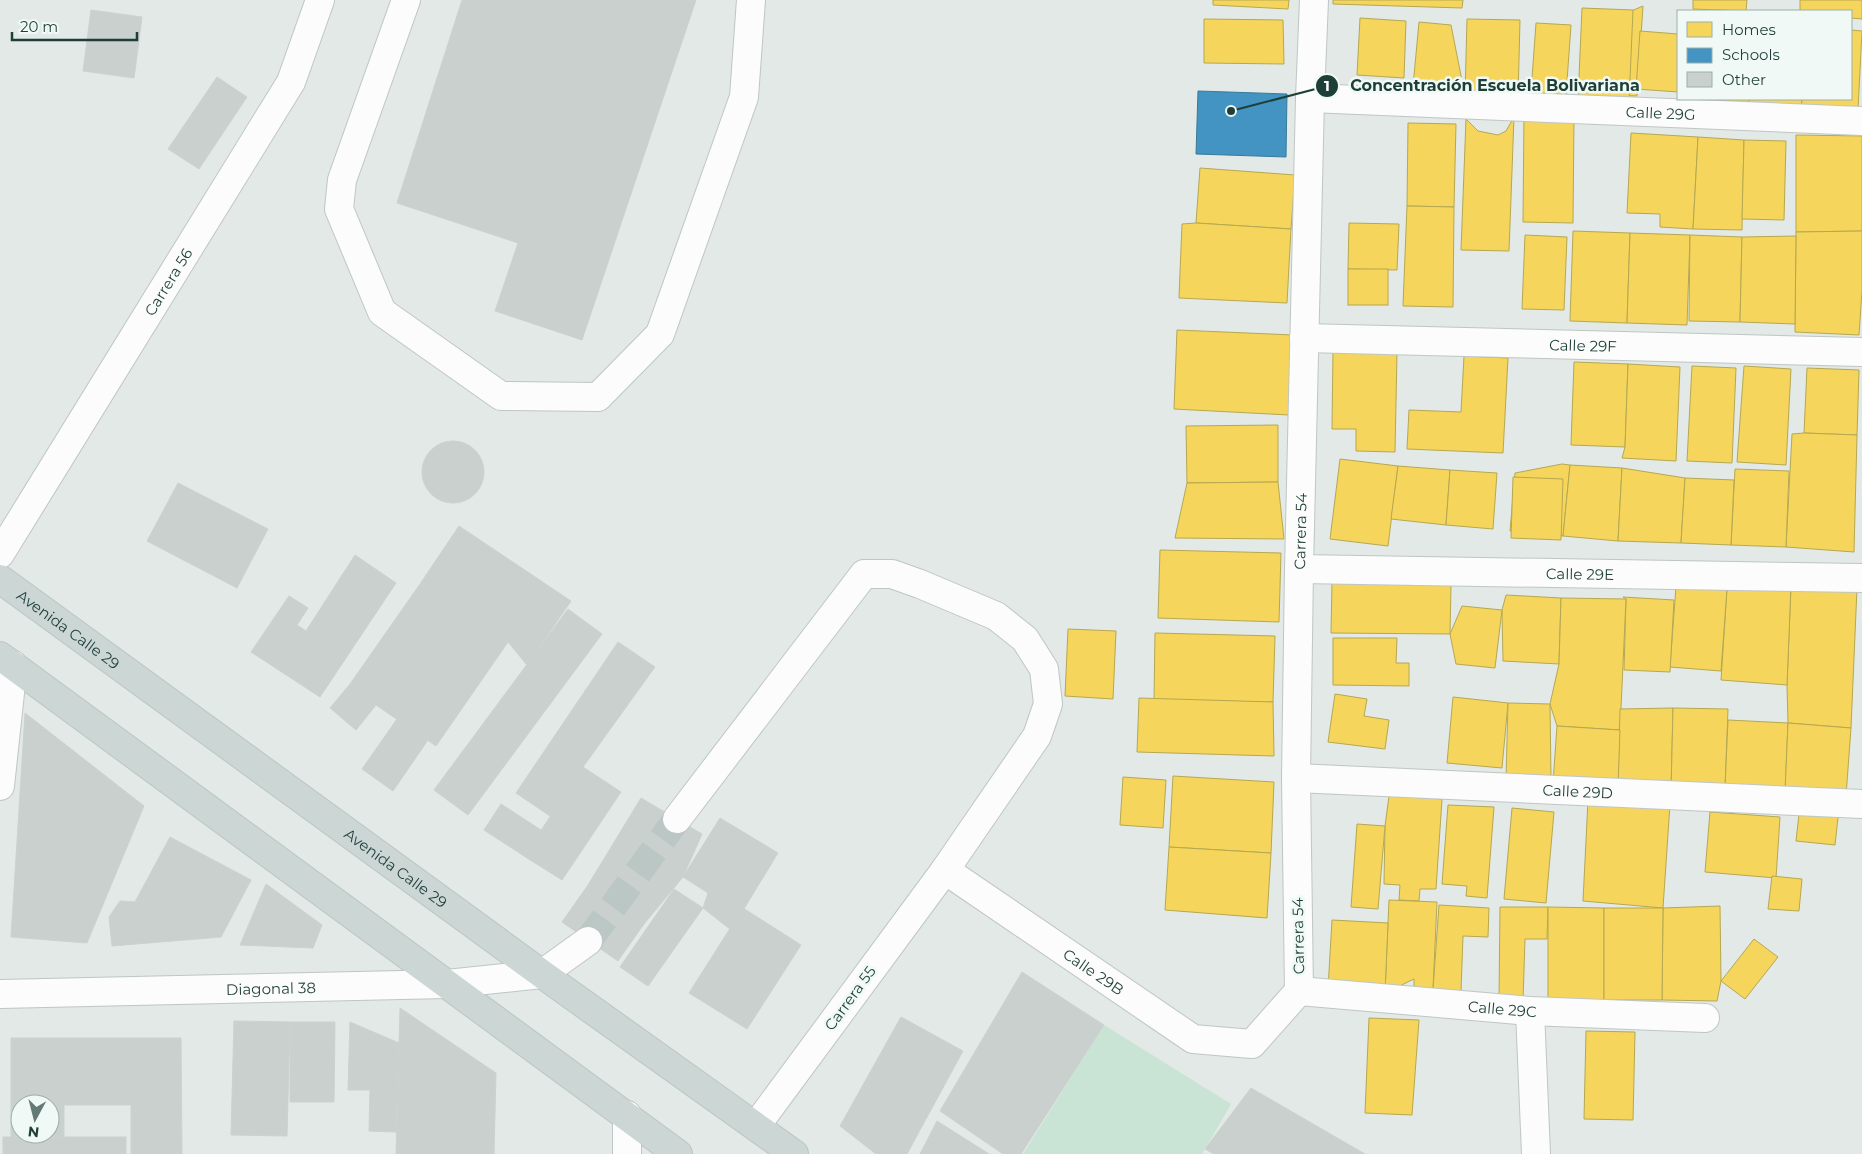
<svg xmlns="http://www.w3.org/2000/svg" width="1862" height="1154" viewBox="0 0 1862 1154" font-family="Montserrat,sans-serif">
<rect width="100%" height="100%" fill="#e2e9e7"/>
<path fill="#c9e4d4" d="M1104,1025L1231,1104L1202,1154H1023Z"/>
<g fill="#f6d55c" stroke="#b5a851">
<path d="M1213,0H1289L1288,9L1213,5Z"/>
<path d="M1333,0H1463L1462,8L1333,4Z"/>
<path d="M1693,0H1747L1746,11L1693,9Z"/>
<path d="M1800,0H1862V19L1851,18V11H1800Z"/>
<path d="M1643,6L1637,96L1580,94L1584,31Z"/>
<path d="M1582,8L1633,10L1629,102L1578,100Z"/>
<path d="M1360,18L1406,21L1404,78L1357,75Z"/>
<path d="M1204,19L1283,20L1284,64L1204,63Z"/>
<path d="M1467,19L1520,20L1518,98L1465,96Z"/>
<path d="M1419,22L1451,25L1465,96L1412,97Z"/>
<path d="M1536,23L1571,25L1566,95L1531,92Z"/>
<path d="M1851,30L1862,31L1858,110L1801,108L1802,99H1851Z"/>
<path d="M1640,31L1678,34V92L1636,89Z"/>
<path d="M1688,99H1749V105L1689,102Z"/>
<path d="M1749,99H1802L1801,108L1749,105Z"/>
<path d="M1524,114L1574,115L1573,223L1523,222Z"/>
<path d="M1514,117L1509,251L1461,250L1466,119L1478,131L1498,135L1506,131Z"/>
<path d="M1408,123L1456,124L1454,207L1407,206Z"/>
<path d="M1631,133L1698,137L1693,229L1660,227V214L1627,213Z"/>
<path d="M1796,135L1862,136V231L1796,232Z"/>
<path d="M1698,137L1744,140L1742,230L1693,229Z"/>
<path d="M1744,140L1786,141L1784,220L1742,219Z"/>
<path d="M1200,168L1295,175L1291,229L1196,223Z"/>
<path d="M1407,206L1454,207L1453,307L1403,306Z"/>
<path d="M1196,223L1291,229L1287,303L1179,298L1182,224Z"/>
<path d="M1349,223L1399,224L1397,270L1348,269Z"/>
<path d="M1573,231L1630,233L1627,323L1570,321Z"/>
<path d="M1862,231V291L1859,335L1795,332L1796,232Z"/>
<path d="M1630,233L1690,235L1687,325L1627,323Z"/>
<path d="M1525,235L1567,237L1564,310L1522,309Z"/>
<path d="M1690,235L1742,237L1740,322L1689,321Z"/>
<path d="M1796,236L1795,324L1740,322L1742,237Z"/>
<rect x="1348" y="269" width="40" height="36"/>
<path d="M1177,330L1293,335L1289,415L1174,409Z"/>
<path d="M1333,350L1397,352L1395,452L1356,451V429H1332Z"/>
<path d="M1464,356L1508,358L1503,453L1407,449L1409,410L1461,412Z"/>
<path d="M1574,362L1628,364L1625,447L1571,445Z"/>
<path d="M1628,364L1680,367L1676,461L1622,458L1625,447Z"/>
<path d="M1692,366L1736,368L1732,463L1687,461Z"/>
<path d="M1744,366L1791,369L1786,465L1737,462Z"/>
<path d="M1807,368L1859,370L1857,435L1804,433Z"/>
<path d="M1278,425V482L1187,483L1186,426Z"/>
<path d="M1804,433L1857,435L1854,552L1786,547L1792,434Z"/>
<path d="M1340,459L1398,466L1388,546L1330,539Z"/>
<path d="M1562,464L1570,465L1563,536L1510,531L1515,473Z"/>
<path d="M1570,465L1622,468L1618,541L1563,536Z"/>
<path d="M1398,466L1450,470L1446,525L1391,519Z"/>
<path d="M1622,468L1685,478L1681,543L1618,541Z"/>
<path d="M1735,469L1789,471L1786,547L1731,545Z"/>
<path d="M1450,470L1497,473L1493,529L1446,525Z"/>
<path d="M1513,477L1563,479L1561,540L1511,538Z"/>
<path d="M1685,478L1734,480L1731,545L1681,543Z"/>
<path d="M1278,482L1284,539L1175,538L1187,483Z"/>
<path d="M1160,550L1281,553L1279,622L1158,618Z"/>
<path d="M1332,583L1451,584L1450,634L1331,633Z"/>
<path d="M1791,585L1857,588L1851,728L1788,723L1787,685Z"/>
<path d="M1791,585L1787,685L1721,680L1727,589Z"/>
<path d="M1676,586L1727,589L1721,671L1670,667Z"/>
<path d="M1506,595L1561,598L1559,664L1503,661L1502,610Z"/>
<path d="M1623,597L1674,600L1670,672L1624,670L1626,599Z"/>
<path d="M1561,598L1626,599L1620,730L1557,726L1550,704L1559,664Z"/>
<path d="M1462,606L1502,610L1495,668L1456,664L1450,634Z"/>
<path d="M1068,629L1116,631L1113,699L1065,696Z"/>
<path d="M1155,633L1275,636L1273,702L1154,700Z"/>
<path d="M1333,638H1397L1396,663H1409V686L1333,685Z"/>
<path d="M1335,694L1367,699L1364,716L1389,720L1385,749L1328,742Z"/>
<path d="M1453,697L1508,703L1502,768L1447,763Z"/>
<path d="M1139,698L1273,702L1274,756L1137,752Z"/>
<path d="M1508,703L1550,704L1551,778L1506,779Z"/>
<path d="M1673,708L1671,792L1618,786L1620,709Z"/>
<path d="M1673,708L1728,709L1725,789L1671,792Z"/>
<path d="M1728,720L1788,723L1785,792L1725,789Z"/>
<path d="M1788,723L1851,728L1846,796L1785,792Z"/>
<path d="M1557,726L1620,730L1618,786L1553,783Z"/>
<path d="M1173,776L1274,782L1271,853L1169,847Z"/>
<path d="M1123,777L1166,780L1163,828L1120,825Z"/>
<path d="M1389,796L1442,799L1436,889H1420L1419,901L1399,900L1400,885L1384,884L1385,826Z"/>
<path d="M1588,800L1670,804L1663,908L1583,901Z"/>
<path d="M1448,805L1494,807L1487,898L1466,896L1467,886L1442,884Z"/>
<path d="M1800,805L1839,809L1835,845L1796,841Z"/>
<path d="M1512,808L1554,812L1546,903L1504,899Z"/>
<path d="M1710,812L1780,817L1776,878L1705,872Z"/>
<path d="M1357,824L1385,826L1378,909L1351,907Z"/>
<path d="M1169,847L1271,853L1267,918L1165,910Z"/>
<path d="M1772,876L1802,879L1799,911L1768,909Z"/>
<path d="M1389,900L1437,902L1433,989L1414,988V979L1385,993Z"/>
<path d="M1439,905L1489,908L1488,937L1463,936L1461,991L1433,989Z"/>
<path d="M1720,906L1721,981L1717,1001L1662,1000L1663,908Z"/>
<path d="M1500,907H1548L1547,939H1525L1523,1000H1499Z"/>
<path d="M1548,907L1604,908V1000H1548Z"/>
<path d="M1604,908H1663L1662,1000H1604Z"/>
<path d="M1332,920L1388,923L1385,993L1328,989Z"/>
<path d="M1754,939L1778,957L1745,999L1721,981Z"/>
<path d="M1369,1018L1419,1020L1412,1115L1365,1113Z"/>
<path d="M1586,1031L1635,1032L1633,1120L1584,1119Z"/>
</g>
<path fill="#4393c3" stroke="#387a99" d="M1198,91L1287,94L1286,157L1196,154Z"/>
<g fill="#c9d0ce" stroke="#cbd2d0" fill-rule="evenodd">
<path d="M462,0H696L582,340L495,311L518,243L397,203Z"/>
<path d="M91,10L142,17L134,78L83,71Z"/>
<path d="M217,77L247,97L199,169L168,149Z"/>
<circle cx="453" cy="472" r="31"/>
<path d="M178,483L268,529L237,588L147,541Z"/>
<path d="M459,526L571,601L527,665L508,642L420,584Z"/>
<path d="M355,555L396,583L320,697L251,652L289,596L308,608L297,625L306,631Z"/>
<path d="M420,584L508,642L436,746L376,705L350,684Z"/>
<path d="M568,609L602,634L468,815L434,790Z"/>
<path d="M618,642L655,667L583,767L553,818L516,793Z"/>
<path d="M350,684L376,705L356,730L330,708Z"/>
<path d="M25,713L144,806L87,943L11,937Z"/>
<path d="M397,719L428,740L393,791L362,769Z"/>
<path d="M583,767L621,792L562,880L524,856Z"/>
<path d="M641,798L702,834L683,877L644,924L588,885Z"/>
<path d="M501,804L541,830L524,856L484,830Z"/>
<path d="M720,818L778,853L731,930L703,908L708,893L683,877Z"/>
<path d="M170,837L251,880L221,937L112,946L109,917L120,901L135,902Z"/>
<path d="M266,884L322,925L313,948L240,945Z"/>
<path d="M588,885L644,924L618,961L562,922Z"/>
<path d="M674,889L703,908L648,986L620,967Z"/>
<path d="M743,908L801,945L747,1029L689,993Z"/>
<path d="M1022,972L1104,1025L1021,1154H1003L940,1111Z"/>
<path d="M400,1008L496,1073L494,1154H396Z"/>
<path d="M901,1017L963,1051L907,1154H876L840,1126Z"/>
<path d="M234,1021L290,1022L287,1136L231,1135Z"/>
<path d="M290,1022H335L334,1102H290Z"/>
<path d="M350,1022L399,1043L396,1132L369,1131L370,1090H348Z"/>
<path d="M11,1038H181L182,1154H131V1105H64V1140H11ZM20,1104H50V1134H20Z"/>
<path d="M1251,1088L1365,1154H1214L1205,1149Z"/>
<path d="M937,1121L989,1154H920Z"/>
<rect x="3" y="1137" width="123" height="17"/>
</g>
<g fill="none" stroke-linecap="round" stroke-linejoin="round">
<path stroke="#bbc7c4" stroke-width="28" stroke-dasharray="28 14" stroke-linecap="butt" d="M588,941L677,819"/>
<defs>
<g id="minor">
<path d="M406,0L342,180L339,209L382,312L501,396L598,397L660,334L744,97L751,0"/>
<path id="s1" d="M1310,98L1862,121"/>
<path id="s2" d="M1304,338L1862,352"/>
<path id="s3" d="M0,554L291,82L320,0"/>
<path id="s4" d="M1299,569L1862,578"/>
<path id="s5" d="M1296,778L1862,804"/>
<path d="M0,786L13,665"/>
<path d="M677,819L864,574H892L920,584L996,616L1025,639L1044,669L1048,704L1037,736L945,870L756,1126"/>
<path id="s6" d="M945,870L1193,1039L1252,1044L1299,991L1296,778L1299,569L1310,98L1314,0"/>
<path id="s7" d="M1299,991L1530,1011L1705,1018"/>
<path id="s8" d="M0,994L447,984L542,974L588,941"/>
<path d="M1530,1011L1536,1154"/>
<path d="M627,1115V1154"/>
</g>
<g id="major">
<path id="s9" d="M0,579L542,974L794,1154"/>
<path d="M0,656L678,1154"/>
</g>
</defs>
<use href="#minor" stroke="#bfc6c4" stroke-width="30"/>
<use href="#major" stroke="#bbc6c3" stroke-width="30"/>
<use href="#minor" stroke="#fbfcfb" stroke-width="28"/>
<use href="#major" stroke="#ccd6d4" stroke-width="28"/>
</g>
<g text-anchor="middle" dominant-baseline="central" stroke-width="5" stroke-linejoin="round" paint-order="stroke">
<g font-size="15" fill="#1e3f38" stroke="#f0f9f5">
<text stroke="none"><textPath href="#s1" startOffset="351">Calle 29G</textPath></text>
<text stroke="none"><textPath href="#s3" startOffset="320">Carrera 56</textPath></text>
<text stroke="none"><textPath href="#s2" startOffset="279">Calle 29F</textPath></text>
<text stroke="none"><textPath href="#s6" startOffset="890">Carrera 54</textPath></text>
<text stroke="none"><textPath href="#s4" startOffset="281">Calle 29E</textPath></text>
<text stroke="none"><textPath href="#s9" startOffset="85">Avenida Calle 29</textPath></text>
<text stroke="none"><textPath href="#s5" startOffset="282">Calle 29D</textPath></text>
<text stroke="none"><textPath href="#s9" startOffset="490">Avenida Calle 29</textPath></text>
<text transform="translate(1298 936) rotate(-91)">Carrera 54</text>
<text stroke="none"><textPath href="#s6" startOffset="180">Calle 29B</textPath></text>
<text stroke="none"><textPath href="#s8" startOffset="271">Diagonal 38</textPath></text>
<text transform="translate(850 998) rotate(-54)">Carrera 55</text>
<text stroke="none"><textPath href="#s7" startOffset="204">Calle 29C</textPath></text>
</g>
</g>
<path fill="none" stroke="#1e3f38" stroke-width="2" d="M1231 111L1327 86"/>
<g fill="#1e3f38" stroke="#f0f9f5" stroke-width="2">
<circle cx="1231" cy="111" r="5"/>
<circle cx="1327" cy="86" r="12"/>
</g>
<g font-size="15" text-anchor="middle" font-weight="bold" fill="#fff">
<text x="1327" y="91">1</text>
</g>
<g font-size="16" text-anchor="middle" font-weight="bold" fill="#1e3f38" stroke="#f0f9f5" stroke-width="5" stroke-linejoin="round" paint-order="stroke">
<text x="1495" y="91">Concentración Escuela Bolivariana</text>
</g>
<rect x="1677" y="10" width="175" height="90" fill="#f0f9f5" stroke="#9cafa9"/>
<rect x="1687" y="22" width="25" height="15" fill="#f6d55c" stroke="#9cafa9"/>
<text x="1722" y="35" font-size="15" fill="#1e3f38">Homes</text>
<rect x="1687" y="48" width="25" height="15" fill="#4393c3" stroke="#9cafa9"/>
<text x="1722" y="60" font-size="15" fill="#1e3f38">Schools</text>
<rect x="1687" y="72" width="25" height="15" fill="#c9d0ce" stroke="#9cafa9"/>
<text x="1722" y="85" font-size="15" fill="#1e3f38">Other</text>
<g transform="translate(35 1119) rotate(187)"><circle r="24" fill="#f0f9f5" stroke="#9cafa9"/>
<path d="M0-4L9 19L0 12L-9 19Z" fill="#637a75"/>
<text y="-8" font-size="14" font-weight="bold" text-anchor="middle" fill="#1e3f38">N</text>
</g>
<path d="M12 32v8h125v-8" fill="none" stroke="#1e3f38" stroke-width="2.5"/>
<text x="20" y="32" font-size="15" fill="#1e3f38" stroke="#f0f9f5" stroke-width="4" paint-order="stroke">20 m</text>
</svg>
